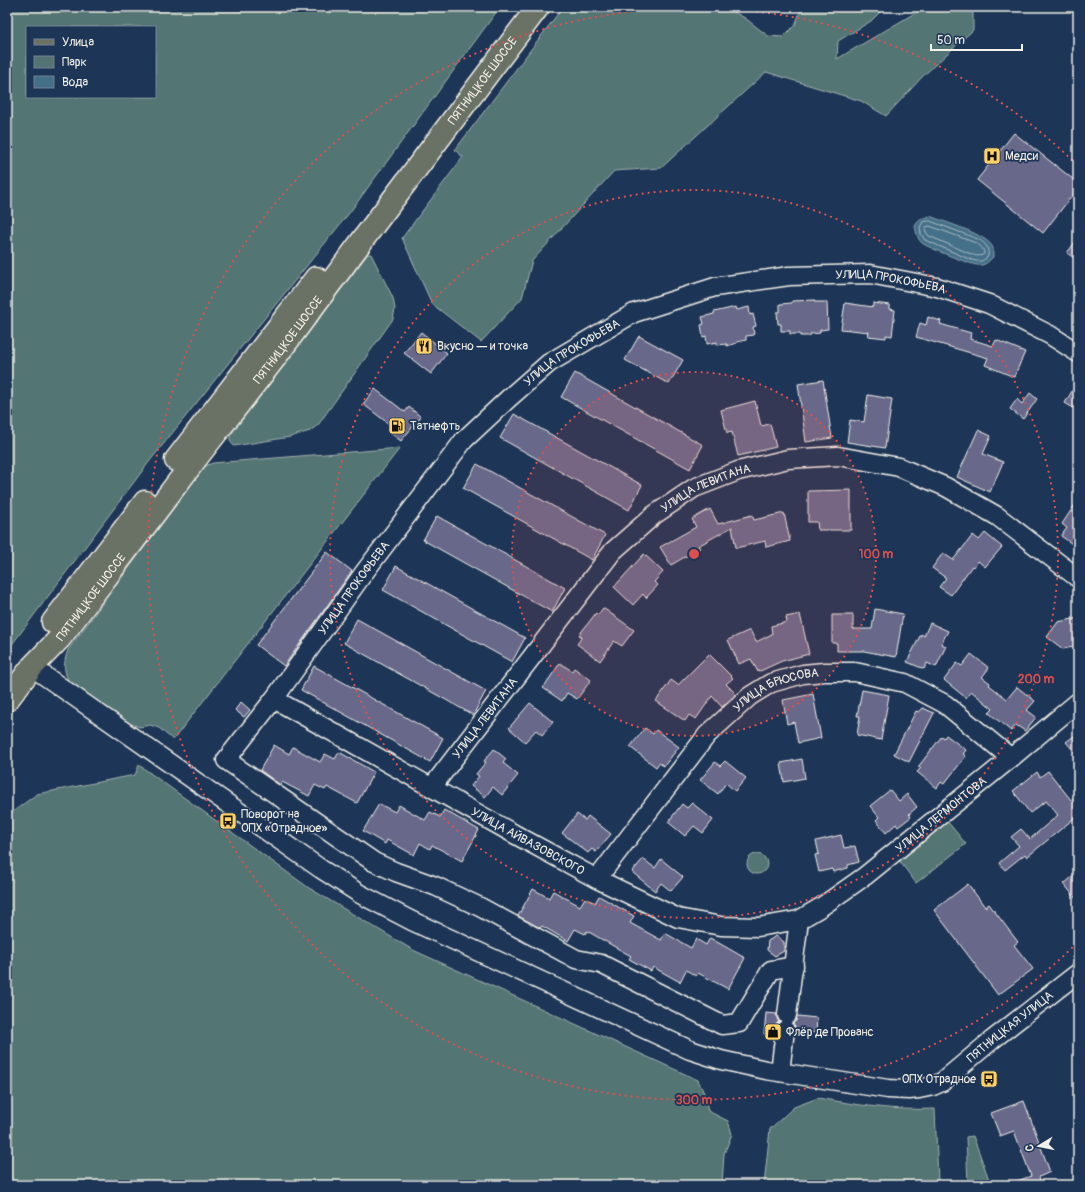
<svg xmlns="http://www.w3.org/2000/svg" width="1085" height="1192" viewBox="0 0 1085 1192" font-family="Pangolin,sans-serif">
<rect width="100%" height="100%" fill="#1d3557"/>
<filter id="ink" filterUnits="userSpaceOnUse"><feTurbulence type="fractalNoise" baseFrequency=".025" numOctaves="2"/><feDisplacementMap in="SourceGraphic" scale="8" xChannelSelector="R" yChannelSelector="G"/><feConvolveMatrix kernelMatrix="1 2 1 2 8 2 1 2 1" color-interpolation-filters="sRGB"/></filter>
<g filter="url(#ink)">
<g fill="#537473" stroke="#a4b2ae" fill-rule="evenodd">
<path d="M7,7H500L350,212L149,462L7,651ZM27,27H155V97H27Z"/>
<path d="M563,7H725L745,18L768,36L783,37L795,25L802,7H885L871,21L838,41L837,59L925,7H960L973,13V30L923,76L886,116L861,101L766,72L661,168L614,171L532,261L522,298L481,342L432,304L402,238L463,157L455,150Z"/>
<path d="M368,254H371L393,298L395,309L393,319L318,425L310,431L290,437L234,446L230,441V436Z"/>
<path d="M400,448L173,740L159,728L150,725L140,727L128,723L68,680C63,669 64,661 68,650L205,466L213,463Z"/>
<path d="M139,765L309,888L413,950L698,1080L704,1093L708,1111L728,1121L732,1134L724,1154L722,1185H7V816L37,794L135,775Z"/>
<path d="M947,821L966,844L916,883L898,859Z"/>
<circle cx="757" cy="864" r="10"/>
<path d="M818,1098C857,1105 895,1111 935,1109L938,1181C924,1183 909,1186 894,1185C884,1184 873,1181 863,1185H764L770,1129L794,1107Z"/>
<path d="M973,1136L991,1185H968L966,1137Z"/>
</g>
<path fill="#446f89" stroke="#8aa3af" d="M930,216C943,222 988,234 993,248C993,250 993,254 993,257C988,262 985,266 977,265C972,265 926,247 922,243C918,240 916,232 915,226L920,219Z"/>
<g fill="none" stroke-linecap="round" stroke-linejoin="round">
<g stroke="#aebdc2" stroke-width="1">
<path d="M930,221L978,239C985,243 989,247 988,256C982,263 978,262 969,259L925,240L921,234L920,227L923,222Z"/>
<path d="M926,227L930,226L976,243C980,246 984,248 984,254C980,257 976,256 971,254L929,236L926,232L925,228Z"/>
</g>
</g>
<g fill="#68688b" stroke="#f4f1e8">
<path d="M1014,133L1078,183V188L1043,233L977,180Z"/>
<path d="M1078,238V261L1067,253Z"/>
<path d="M815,300V302H827L828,329L820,330V333L810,334V336H800V334H790V331H781V324H778L777,312H780V304L792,303V301Z"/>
<path d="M845,303L873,307V303L890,305V309L895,310L892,336L886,335V338L868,336L869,332L841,329Z"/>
<path d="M736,307L737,310L749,307L750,315L753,314L756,326L753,327L754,335L746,336V340L737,342V343L727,346V344L717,345V342L707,344L706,336L703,337L701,325L704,324L702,317L714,314V312Z"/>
<path d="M928,317L941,321L940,324L971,333L970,339L993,346L996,340L1025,352L1014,377L985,365L988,358L916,337L920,323L926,325Z"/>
<path d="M421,332L447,353L431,374L404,353Z"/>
<path d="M639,336L683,360L669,384L625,360Z"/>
<path d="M575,373L703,445L690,469L561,397Z"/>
<path d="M823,380L832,438L806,442L798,384Z"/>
<path d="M1078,381V411L1065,403Z"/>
<path d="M375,389L405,412L409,407L421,417L401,441L389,432L393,427L363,404Z"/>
<path d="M1030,393L1037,399L1023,419L1010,409L1017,399L1022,404Z"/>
<path d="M868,395L892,399L885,448L847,442L850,420L864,422Z"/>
<path d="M755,401L761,426L770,424L776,447L738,456L732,432L727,433L721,410Z"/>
<path d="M514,414L642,485L629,510L500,438Z"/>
<path d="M978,430L991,436L983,454L1003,462L990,492L957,477Z"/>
<path d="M477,464L605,535L592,560L463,488Z"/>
<path d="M851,490V530H818L817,522H808V491Z"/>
<path d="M1078,500V548L1061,536L1067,528L1062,524Z"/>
<path d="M710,509L718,524L752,515L754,520L784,513L790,541L766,547L765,541L736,548L732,527L698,546L700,548L671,565L660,547L696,527L692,519Z"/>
<path d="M437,516L565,588L552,612L423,540Z"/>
<path d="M985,533L1002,547L985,567L978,561L974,567L972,566L951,595L939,587L946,578L932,568L943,553L953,560L973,535L979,540Z"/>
<path d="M327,552L352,571L284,666L256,645Z"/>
<path d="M644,554L663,572L654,582L658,585L646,598L643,594L633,605L614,587Z"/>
<path d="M396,566L525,638L512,662L383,590Z"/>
<path d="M603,608L634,630L622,646L614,641L600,661L577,644L582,637L579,635L596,613L598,615Z"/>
<path d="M875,609L903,614L896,657L864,651H837V643H832V615H853V629H872Z"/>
<path d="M800,614L809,654L782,661L758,672L751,659L739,664L728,640L750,630L756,642L772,634L771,626L787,622L786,617Z"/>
<path d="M1078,618V646L1063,649L1047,637L1058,622Z"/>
<path d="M357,619L486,691L473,715L344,643Z"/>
<path d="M930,623L948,631L941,644L946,646L936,667L927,663L924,669L907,662L921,634L924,636Z"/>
<path d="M709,654L733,678L726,684L736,694L722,707L712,696L696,719L689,715L685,721L656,701L671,680L678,685Z"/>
<path d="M971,654L989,668L982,677L990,683L989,685L1007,699L1017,687L1035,701L1027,710L1036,717L1025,731L1016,725L1011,731L989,713L993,709L971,691L966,698L944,680L957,663L962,666Z"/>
<path d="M560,663L572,671L574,668L591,680L577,699L567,693L562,701L543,688Z"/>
<path d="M314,666L443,738L430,762L301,690Z"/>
<path d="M862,690L889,695L881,740L857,735L860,716H857Z"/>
<path d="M813,694L821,738L798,743L794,722L787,724L783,700Z"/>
<path d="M241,702L250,710L244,717L235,710Z"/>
<path d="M530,703L553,722L542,735L536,730L525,742L509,728Z"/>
<path d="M923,708L934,713L909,762L894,754L916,711L919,712Z"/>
<path d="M645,728L653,734L656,730L679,747L664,766L659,763L656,767L630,747Z"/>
<path d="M1078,733V756L1066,742Z"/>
<path d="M946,735L966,750L963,754L966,756L944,784L941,782L937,788L917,772L921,768L918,767L942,736L944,738Z"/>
<path d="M274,745L289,754L293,747L320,762L325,754L335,759L339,752L374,772L357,803L327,787L325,790L315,785L309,796L282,782L280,785L260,770Z"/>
<path d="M494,749L506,759L503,763L518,775L502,795L493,787L485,797L471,786L479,776L476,774L486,762L484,761Z"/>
<path d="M802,759L805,778L784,782L781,763Z"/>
<path d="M725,761L746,778L735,791L726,783L718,794L700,780L715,762L720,766Z"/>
<path d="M1048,771L1071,800L1078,794V815L1027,857L1025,854L1005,870L999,863L1019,846L1011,837L1021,829L1030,839L1058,815L1046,801L1030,813L1013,791L1037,772L1040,777Z"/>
<path d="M890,790L899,801L907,794L917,807L909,814L911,817L898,827L896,824L886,833L876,820L879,817L870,806Z"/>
<path d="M692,803L713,820L703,833L694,826L685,836L668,822L682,804L687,808Z"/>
<path d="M379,804L395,812L399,805L425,820L430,812L440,817L444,810L479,830L462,861L432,845L430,849L420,843L414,855L387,840L385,844L363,831Z"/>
<path d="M577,814L585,820L588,816L611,834L596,852L592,849L588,853L562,833Z"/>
<path d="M841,835L844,848L855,846L859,862L848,865V868L833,872L832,869L819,872L815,855L819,854L816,841Z"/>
<path d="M643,859L655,868L661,859L683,877L671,891L661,883L655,891L632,872Z"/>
<path d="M1078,872V901L1064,884Z"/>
<path d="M968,884L985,907L989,904L1018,942L1014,945L1033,969L998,995L934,910Z"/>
<path d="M533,889L549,898L553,891L580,906L585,898L595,903L599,896L634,916L630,923L661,940L665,933L691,948L696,939L706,945L710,938L745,958L728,989L698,973L696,976L686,970L680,982L653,967L651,971L629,959L631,956L587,931L585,934L575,929L568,941L542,926L540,928L518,916Z"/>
<path d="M776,936L784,942V951L775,956L767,950L768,941Z"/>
<path d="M766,1013L777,1014V1019L779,1022L776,1024L774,1035L764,1034Z"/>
<path d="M797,1016L817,1018L816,1033L795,1031V1026L793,1023L796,1021Z"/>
<path d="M1024,1101L1050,1172L1039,1177L1042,1185H1010L1009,1184L1031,1176L1014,1131L1000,1136L991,1113Z"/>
</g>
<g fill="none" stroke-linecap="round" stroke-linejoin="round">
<defs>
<g id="minor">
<path id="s1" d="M32,667L321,869L360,894L412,921L690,1050L721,1060L766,1070L888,1089L909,1090L919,1089L933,1086L942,1082L992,1040L1078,973"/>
<path id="s2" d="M274,699L516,835L597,879L678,918L721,926L758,927L799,920L821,907L865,876L1011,758L1078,702"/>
<path id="s3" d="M432,787L613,551L654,515L694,488L738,471L788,459L838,456L899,467L946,487L997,516L1078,578"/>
<path id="s4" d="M597,879L707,735L750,696L771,683L803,674L824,672H855L905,683L945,704L1011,758"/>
<path id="s5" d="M794,966L771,970L739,1023L722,1025L601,964L576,959L480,907L435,886L396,872L374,862L226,760L274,699L363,574L464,440L509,398L549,363L634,313L715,287L789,276L870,274L937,287L989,304L1050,335L1078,353"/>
<path d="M787,1015L799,920"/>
<path d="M780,1072L785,1030"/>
</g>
<g id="major">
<path d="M176,460L316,278"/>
<path d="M53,622L145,502"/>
<path id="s6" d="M7,700L32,667L60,638L198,456L274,359L376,222L538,7"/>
</g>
</defs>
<use href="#minor" stroke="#f4f1e8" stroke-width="21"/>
<use href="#major" stroke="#f4f1e8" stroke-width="25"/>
<use href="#minor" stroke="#1d3557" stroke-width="18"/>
<use href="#major" stroke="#6b7165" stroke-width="22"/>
</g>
</g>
<circle cx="694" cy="554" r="182" fill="#dc504e" fill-opacity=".12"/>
<g fill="none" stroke="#dc504e" stroke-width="2" stroke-dasharray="2 4">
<circle cx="694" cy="554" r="182"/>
<circle cx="694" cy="554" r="364"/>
<path d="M1077 943A546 546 0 1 1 1077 165"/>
</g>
<defs>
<symbol id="hospital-square" viewBox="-11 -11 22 22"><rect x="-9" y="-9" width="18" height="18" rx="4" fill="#ffd166" stroke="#1d3557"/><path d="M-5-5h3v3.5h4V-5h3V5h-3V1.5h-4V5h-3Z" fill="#111"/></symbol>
<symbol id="restaurant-square" viewBox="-11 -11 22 22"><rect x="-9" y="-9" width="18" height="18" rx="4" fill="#ffd166" stroke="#1d3557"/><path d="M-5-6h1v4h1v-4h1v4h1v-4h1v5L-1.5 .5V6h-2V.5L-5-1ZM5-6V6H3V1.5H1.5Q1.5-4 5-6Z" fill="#111"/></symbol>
<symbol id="fuel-square" viewBox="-11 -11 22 22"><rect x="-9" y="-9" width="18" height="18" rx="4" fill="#ffd166" stroke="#1d3557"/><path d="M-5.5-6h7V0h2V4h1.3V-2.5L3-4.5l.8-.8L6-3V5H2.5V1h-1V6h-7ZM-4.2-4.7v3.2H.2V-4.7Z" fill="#111"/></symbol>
<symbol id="bus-square" viewBox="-11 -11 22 22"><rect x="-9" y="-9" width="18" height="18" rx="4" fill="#ffd166" stroke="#1d3557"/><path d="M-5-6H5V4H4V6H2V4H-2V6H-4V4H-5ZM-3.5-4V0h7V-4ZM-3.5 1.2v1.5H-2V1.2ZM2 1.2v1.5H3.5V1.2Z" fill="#111"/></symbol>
<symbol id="shop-square" viewBox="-11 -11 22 22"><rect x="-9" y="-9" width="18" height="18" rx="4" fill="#ffd166" stroke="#1d3557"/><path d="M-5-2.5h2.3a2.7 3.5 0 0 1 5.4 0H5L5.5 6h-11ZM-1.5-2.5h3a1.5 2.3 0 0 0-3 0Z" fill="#111"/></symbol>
</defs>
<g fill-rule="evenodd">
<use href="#hospital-square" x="982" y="146" width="20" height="20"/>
<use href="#restaurant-square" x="414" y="336" width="20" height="20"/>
<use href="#fuel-square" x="387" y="416" width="20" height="20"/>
<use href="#bus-square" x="218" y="811" width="20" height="20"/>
<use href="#shop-square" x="763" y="1022" width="20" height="20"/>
<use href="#bus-square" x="979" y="1069" width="20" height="20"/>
</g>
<g text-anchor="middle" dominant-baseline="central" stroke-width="3.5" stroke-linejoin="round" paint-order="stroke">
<g font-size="12" fill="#f4f1e8" stroke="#1d3557">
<text stroke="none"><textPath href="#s6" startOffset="781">ПЯТНИЦКОЕ ШОССЕ</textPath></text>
<text stroke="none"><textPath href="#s5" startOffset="1542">УЛИЦА ПРОКОФЬЕВА</textPath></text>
<text stroke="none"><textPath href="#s6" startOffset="457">ПЯТНИЦКОЕ ШОССЕ</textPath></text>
<text stroke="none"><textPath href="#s5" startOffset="1206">УЛИЦА ПРОКОФЬЕВА</textPath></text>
<text stroke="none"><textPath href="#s3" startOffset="411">УЛИЦА ЛЕВИТАНА</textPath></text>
<text stroke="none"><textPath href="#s5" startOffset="882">УЛИЦА ПРОКОФЬЕВА</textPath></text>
<text stroke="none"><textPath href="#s6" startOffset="133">ПЯТНИЦКОЕ ШОССЕ</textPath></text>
<text stroke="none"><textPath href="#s4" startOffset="266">УЛИЦА БРЮСОВА</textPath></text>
<text stroke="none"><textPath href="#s3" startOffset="87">УЛИЦА ЛЕВИТАНА</textPath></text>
<text stroke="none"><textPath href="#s2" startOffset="759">УЛИЦА ЛЕРМОНТОВА</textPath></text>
<text stroke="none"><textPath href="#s2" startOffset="291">УЛИЦА АЙВАЗОВСКОГО</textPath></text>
<text stroke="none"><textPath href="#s1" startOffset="1109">ПЯТНИЦКАЯ УЛИЦА</textPath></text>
</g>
<g font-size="12" fill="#f4f1e8" stroke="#1d3557" text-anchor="start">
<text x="1005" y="156">Медси</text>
<text x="437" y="346">Вкусно — и точка</text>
<text x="410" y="426">Татнефть</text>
<text x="241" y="814">Поворот на<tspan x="241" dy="14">ОПХ «Отрадное»</tspan></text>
<text x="786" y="1032">Флёр де Прованс</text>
<text x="976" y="1079" text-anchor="end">ОПХ Отрадное</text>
</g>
</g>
<circle cx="694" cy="554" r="6" fill="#dc504e" stroke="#1d3557" stroke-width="2"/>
<g font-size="12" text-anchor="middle" font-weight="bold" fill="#dc504e" stroke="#1d3557" stroke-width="3.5" stroke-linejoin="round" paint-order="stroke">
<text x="876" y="558">100 m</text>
<text x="1036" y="683">200 m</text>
<text x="694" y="1104">300 m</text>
</g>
<rect width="1085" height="1192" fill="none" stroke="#1d3557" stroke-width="24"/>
<rect x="12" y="12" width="1061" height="1168" fill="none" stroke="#f4f1e8" stroke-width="1.5" filter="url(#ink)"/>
<rect x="26" y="26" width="130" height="72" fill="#1d3557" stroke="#738091"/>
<rect x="34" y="39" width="20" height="6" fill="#6b7165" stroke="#738091"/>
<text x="62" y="46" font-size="12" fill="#f4f1e8">Улица</text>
<rect x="34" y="56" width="20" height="12" fill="#537473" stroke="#738091"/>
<text x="62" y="66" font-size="12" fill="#f4f1e8">Парк</text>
<rect x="34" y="76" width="20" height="12" fill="#446f89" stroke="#738091"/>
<text x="62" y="86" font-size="12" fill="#f4f1e8">Вода</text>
<g transform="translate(1039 1146) rotate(260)" stroke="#1d3557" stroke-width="3" paint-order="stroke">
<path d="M0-3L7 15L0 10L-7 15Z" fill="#f4f1e8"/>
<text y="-6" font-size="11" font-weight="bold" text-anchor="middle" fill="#f4f1e8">С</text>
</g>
<path d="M931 44v6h91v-6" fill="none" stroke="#f4f1e8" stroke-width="2"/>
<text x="937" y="44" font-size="12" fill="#f4f1e8" stroke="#1d3557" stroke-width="3" paint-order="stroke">50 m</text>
</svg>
